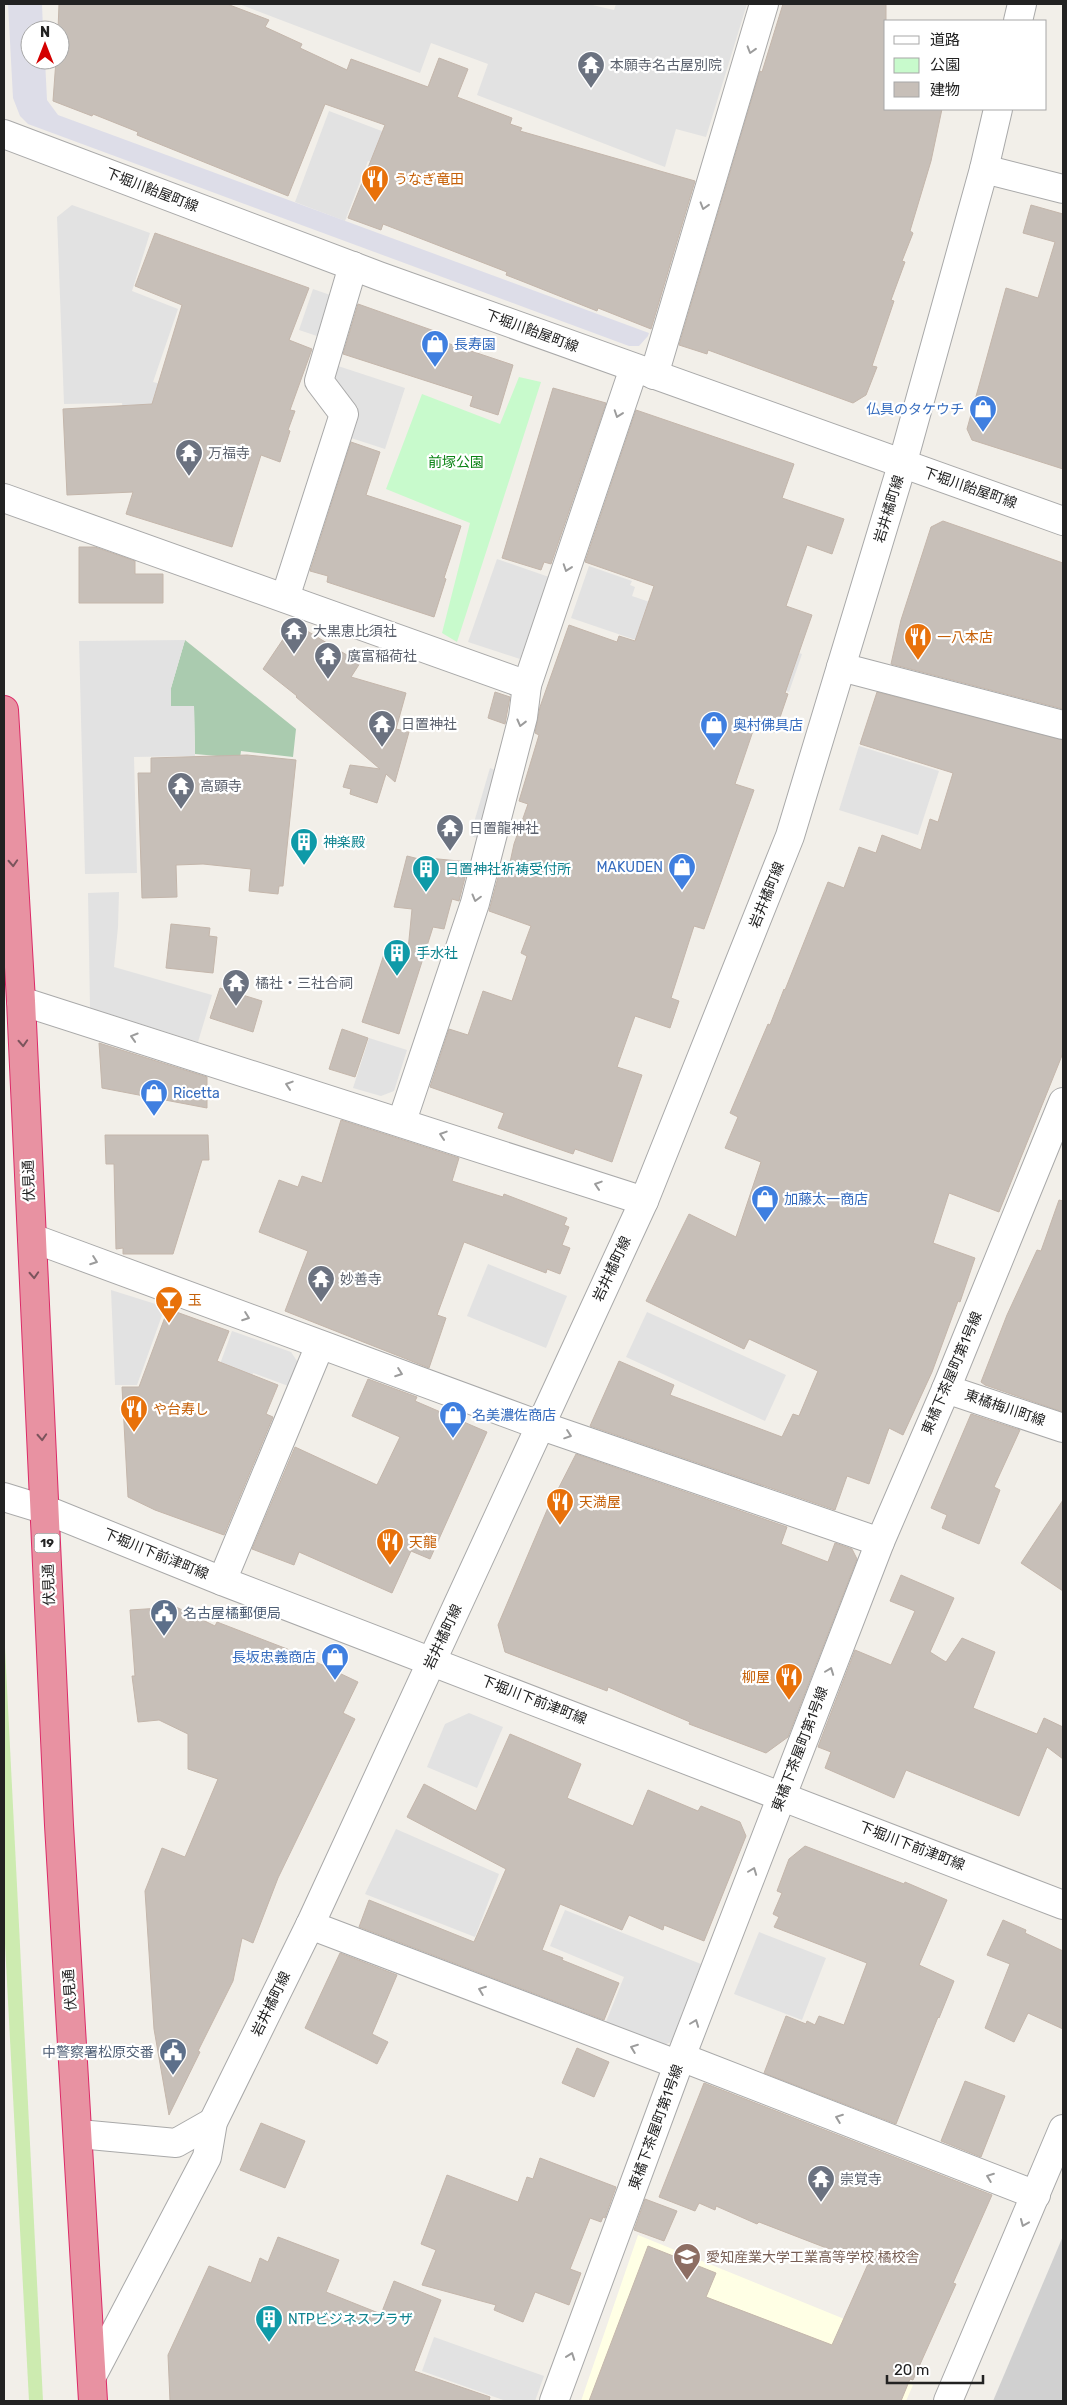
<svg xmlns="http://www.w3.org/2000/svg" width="1067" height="2405" viewBox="0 0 1067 2405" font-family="Rubik,'Noto Sans JP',sans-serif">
<rect width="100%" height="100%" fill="#f2efe9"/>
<path fill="#ffffe5" d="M638,2235L864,2327L854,2358L913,2385L906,2401H581Z"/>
<path fill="#d0d0d0" d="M1063,2236V2401H993Z"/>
<path fill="#cdebb0" d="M4,1628L43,2401H29L4,1925Z"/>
<path fill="#aacbaf" d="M185,640L296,729L293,757L241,751L240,758L195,754L194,706L171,707V688Z"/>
<path fill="#c8facc" d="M519,377L541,382L457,642L442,633L470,523L386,489L422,394L500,424Z"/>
<g fill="#e2e2e2">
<path d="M239,4H588L614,10L616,4H747L706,137L676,129L665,167L477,95L488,64L431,43L420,73Z"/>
<path d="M329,111L387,133L375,163L368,161L345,221L295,202Z"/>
<path d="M72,205L150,233L132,291L178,309L153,382L161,384L152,410L123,416L122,403L64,404L57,217Z"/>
<path d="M313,289L333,296L320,337L299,330Z"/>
<path d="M335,365L405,388L385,449L348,437L358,407L339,401L328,384Z"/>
<path d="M497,559L549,577L520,659L468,642Z"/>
<path d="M589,566L632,581L630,585L635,587L632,596L802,654L789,692L571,618Z"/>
<path d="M185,640L171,688V706H194L195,756L134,757L137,873L85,874L79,641Z"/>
<path d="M859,746L939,771L918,835L839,810Z"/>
<path d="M490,768L500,772L481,839L470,836Z"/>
<path d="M119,892L118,927L114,967L212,995L198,1042L90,1008L88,893Z"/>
<path d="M369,1038L407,1050L394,1091L381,1096L353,1088Z"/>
<path d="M488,1264L567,1296L546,1348L467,1316Z"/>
<path d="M111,1290L165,1307L137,1385H115Z"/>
<path d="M647,1312L786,1375L765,1421L626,1357Z"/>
<path d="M232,1331L291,1352L299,1364L291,1387L253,1373L218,1470L186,1458Z"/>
<path d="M469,1713L503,1727L477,1788L427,1767L445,1724Z"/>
<path d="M396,1829L499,1874L475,1937L365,1894Z"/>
<path d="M565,1910L701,1964L671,2042L656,2048L604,2027L624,1977L550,1946Z"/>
<path d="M759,1932L826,1958L802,2020L734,1994Z"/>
<path d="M434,2337L544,2376L535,2401H506L422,2371Z"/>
</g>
<path fill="#dddde8" d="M8,4H42L43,30H30V60H45L47,100L58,115L649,333L648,336L639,346H629L28,124L20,116L13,98Z"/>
<g fill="#c7bfb8" stroke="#c4b6ab">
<path d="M59,4H227L269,20L265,27L302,44L300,48L347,70L351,59L428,87L439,58L468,69L457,97L512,118L510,124L522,128L520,131L695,181L651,329L598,308L597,311L524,282L506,275L507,272L383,224L381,230L348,218L385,125L325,104L288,196L137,135L138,132L93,114L92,116L53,101L56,60H60V30H58Z"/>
<path d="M783,4H886V109H942L931,161L910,231L913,233L902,261L905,262L891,300L894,301L872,366L877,367L866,395L853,403L708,350L707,354L679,345L760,71L762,72Z"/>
<path d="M1031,205L1063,214V469L972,440L967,429L1006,288L1038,298L1055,242L1023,233Z"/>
<path d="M155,233L309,288L289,340L312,349L290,410L295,411L288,430L290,431L280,462L261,455L232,547L126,514L133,492L67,495L63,409L152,404L182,305L135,286Z"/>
<path d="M358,304L440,333L438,340L513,365L498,415L470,406L473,396L343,354Z"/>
<path d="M553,388L606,403L551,564L544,562L541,570L502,558Z"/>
<path d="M636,410L794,464L782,498L844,519L832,554L807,545L786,606L812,615L785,693L788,694L775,732L755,725L735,784L754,790L704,929L694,926L671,998L679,1001L670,1028L635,1016L617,1067L642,1075L612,1162L575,1149L573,1154L498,1128L504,1113L430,1087L449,1029L468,1035L483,991L512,1001L527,956L521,953L531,926L489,911L501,866L509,867L514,844L528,804L519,801L539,735L535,733L540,707L569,625L617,642L619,636L635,641L654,586L585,562Z"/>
<path d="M351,442L380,452L366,495L461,526L444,578L446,579L434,617L327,582L328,576L310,571Z"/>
<path d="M943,521L1063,563V709L891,664L901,620L931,527Z"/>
<path d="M79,547H95L135,561V574H163V603H79Z"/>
<path d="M294,623L360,663L351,677L406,693L396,729L409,732L395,782L386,774L377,803L350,794L351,789L343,787L350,765L380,769L296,697L297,696L263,669Z"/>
<path d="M495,692L510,697L505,724L488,718Z"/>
<path d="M877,692L1063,740V1053L999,1212L949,1193L933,1243L975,1258L960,1302L958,1301L932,1372L903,1435L889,1428L869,1484L847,1476L835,1510L590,1426L619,1361L674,1385L670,1395L782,1437L793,1414L799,1416L818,1371L749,1339L744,1349L646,1301L689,1214L736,1237L761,1162L725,1148L738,1117L730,1113L768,1024L770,1025L784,989L785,990L828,882L844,888L859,847L876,853L882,835L921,850L930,819L938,822L953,773L860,744Z"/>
<path d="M247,755L296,760L283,886H279L278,894L249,891L251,869L203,864L176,865L177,897L142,898L138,773H151V758Z"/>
<path d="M407,856L427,861L428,858L469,862L459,901L452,899L444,929L433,927L399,1034L362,1022L386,948L408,950L412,909L394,907Z"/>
<path d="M171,924L210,928L209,936L217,937L213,973L166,968Z"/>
<path d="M220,988L262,1001L253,1032L210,1018Z"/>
<path d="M342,1029L368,1038L355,1077L329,1069Z"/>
<path d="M99,1043L207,1077V1108L102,1088Z"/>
<path d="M341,1120L459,1158L452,1181L503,1197L504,1194L567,1218L564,1225L569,1227L562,1245L570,1248L560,1274L547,1269L546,1273L464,1242L437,1315L446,1318L429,1368L285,1311L308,1251L259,1232L279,1180L298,1187L302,1176L322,1183Z"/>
<path d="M105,1135H208L209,1160H202L173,1254H123V1248L116,1249L114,1164H106Z"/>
<path d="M1059,1200L1063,1201V1412L985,1385L981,1382L1007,1315L1037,1250L1041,1251Z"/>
<path d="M168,1309L229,1331L217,1361L278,1385L266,1414L273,1417L224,1535L155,1510L128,1497L122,1387H139Z"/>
<path d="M368,1379L417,1397L415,1401L487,1432L430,1559L411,1551L392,1593L299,1552L294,1565L252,1549L295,1447L377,1485L400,1437L352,1416Z"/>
<path d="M971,1414L1020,1430L994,1487L1000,1490L979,1544L942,1528L947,1515L931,1508Z"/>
<path d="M576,1454L787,1527L781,1544L828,1562L835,1543L852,1549L857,1559L788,1737L766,1753L689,1724L690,1722L608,1687L607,1691L505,1652L498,1625L550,1503H551Z"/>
<path d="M1063,1500V1591L1021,1563Z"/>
<path d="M901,1575L954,1598L930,1652L946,1662L962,1638L995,1652L973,1708L1037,1734L1044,1718L1063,1727V1759L1047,1747L1019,1816L906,1770L894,1798L825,1768L831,1752L818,1747L855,1650L891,1665L915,1611L890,1601Z"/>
<path d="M176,1607L215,1626L217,1622L295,1652L358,1682L343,1713L355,1719L278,1878L253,1943L242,1938L233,1981L198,2051L200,2052L169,2115L154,2029L145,1891L162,1848L185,1857L218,1779L188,1769V1734L159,1720L138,1722L132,1676H135L130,1610Z"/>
<path d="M510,1734L581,1764L567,1798L633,1826L648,1790L698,1811L701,1806L740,1822L746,1836L704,1941L664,1925L663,1930L629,1915L622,1930L560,1904L542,1950L563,1958L562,1960L619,1983L604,2020L359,1927L369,1900L474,1942L506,1869L407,1817L424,1784L476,1811Z"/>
<path d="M805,1846L904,1884L905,1882L947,1900L919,1965L954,1981L939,2018L938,2017L896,2124L764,2073L786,2016L806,2024L807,2021L815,2025L819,2016L844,2025L867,1963L774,1927L779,1917L773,1914L782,1893L777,1891L789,1859Z"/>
<path d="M1003,1920L1026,1930L1025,1933L1063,1951V2029L1028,2013L1014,2042L985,2028L1010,1964L987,1955Z"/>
<path d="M340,1953L397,1975L372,2034L388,2042L377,2064L305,2028Z"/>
<path d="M577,2048L609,2062L594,2097L562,2083Z"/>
<path d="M965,2081L1005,2096L981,2157L941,2141Z"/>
<path d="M704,2083L992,2195L953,2283L956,2284L913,2380L910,2379L901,2401H589L648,2246L716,2273L706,2297L832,2345L868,2264L759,2222L757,2224L716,2206L715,2210L699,2203L695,2211L659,2197Z"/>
<path d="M261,2123L305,2141L285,2188L240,2170Z"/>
<path d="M540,2158L616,2187L605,2218L603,2217L601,2222L590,2218L570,2269L581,2273L569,2305L535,2292L523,2322L494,2310L496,2305L422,2285L436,2250L421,2244L447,2175L518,2202L527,2177L533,2179Z"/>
<path d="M645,2199L677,2211L664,2241L634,2230Z"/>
<path d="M278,2237L339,2260L326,2292L381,2314L394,2281L441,2300L414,2371L490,2397L489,2401H170L168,2355L209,2266L251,2283L260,2258L268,2262Z"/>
</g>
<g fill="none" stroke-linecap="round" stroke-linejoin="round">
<defs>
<g id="minor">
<path d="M1018,21L1022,4"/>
<path d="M4,134L379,276L1063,521"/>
<path d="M984,169L1063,189"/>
<path d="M654,375L764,4"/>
<path d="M4,498L527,685"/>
<path d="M285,598L344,414L319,381L353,266"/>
<path d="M841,667L1063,725"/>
<path d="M21,1001L644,1201"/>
<path d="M402,1121L475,903L523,717L527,685L634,368"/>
<path d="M32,1238L539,1425L880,1542"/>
<path d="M946,1389L1063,1428"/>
<path d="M4,1497L46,1510L222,1581L1063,1905"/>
<path d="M222,1581L320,1345"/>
<path d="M310,1925L679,2065"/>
<path d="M681,2057L1036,2195"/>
<path d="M79,2134L176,2143L213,2122"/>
<path d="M92,2376L207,2157L213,2122L310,1925L644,1201L790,836L902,465L984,169L998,109"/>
<path d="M554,2401L681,2057L880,1542L946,1389L1063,1102"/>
<path d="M948,2401L1063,2129"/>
</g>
<path id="highway" d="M4,710L21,1001L59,1825L93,2401"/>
</defs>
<use href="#minor" stroke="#a9a9a9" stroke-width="30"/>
<use href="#highway" stroke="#dc2a67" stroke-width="30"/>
<use href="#minor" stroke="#fff" stroke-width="28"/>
<use href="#highway" stroke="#e892a2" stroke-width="28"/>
</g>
<defs><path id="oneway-chevron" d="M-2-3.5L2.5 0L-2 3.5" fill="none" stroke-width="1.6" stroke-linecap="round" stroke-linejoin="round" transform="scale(1.25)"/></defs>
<g stroke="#9c9c9c">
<use href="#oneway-chevron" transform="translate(751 50) rotate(107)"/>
<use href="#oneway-chevron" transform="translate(704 206) rotate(107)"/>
<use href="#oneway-chevron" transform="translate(618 414) rotate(109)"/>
<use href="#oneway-chevron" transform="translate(567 568) rotate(109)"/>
<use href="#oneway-chevron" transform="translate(521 723) rotate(104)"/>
<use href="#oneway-chevron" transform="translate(476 898) rotate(105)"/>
<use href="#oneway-chevron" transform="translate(134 1037) rotate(-163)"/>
<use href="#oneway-chevron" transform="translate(289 1085) rotate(-162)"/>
<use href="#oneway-chevron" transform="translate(443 1135) rotate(-162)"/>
<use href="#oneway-chevron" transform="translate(598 1185) rotate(-162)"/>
<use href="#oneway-chevron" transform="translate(94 1261) rotate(20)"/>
<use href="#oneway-chevron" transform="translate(246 1317) rotate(20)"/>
<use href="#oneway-chevron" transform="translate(399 1373) rotate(20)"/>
<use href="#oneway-chevron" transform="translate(568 1435) rotate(19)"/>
<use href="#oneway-chevron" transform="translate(830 1671) rotate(-69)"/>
<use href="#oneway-chevron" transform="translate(753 1871) rotate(-69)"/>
<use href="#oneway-chevron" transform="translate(482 1990) rotate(-159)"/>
<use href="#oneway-chevron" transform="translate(695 2023) rotate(-69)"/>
<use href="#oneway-chevron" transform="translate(634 2048) rotate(-159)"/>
<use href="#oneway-chevron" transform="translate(839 2118) rotate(-159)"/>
<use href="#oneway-chevron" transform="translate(990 2177) rotate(-159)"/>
<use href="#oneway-chevron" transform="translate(1024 2223) rotate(113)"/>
<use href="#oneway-chevron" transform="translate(571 2356) rotate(-70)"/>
</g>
<g stroke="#7b545c">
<use href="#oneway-chevron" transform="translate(13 863) rotate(87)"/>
<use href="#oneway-chevron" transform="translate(23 1043) rotate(87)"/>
<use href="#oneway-chevron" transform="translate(34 1275) rotate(87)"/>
<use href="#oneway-chevron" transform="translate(42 1437) rotate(87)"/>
</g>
<defs>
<symbol id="temple-pin" viewBox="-11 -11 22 30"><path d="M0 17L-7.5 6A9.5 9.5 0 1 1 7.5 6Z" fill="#6b7280" stroke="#fff"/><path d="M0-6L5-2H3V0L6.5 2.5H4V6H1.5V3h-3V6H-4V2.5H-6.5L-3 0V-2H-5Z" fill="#fff"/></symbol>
<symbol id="restaurant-pin" viewBox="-11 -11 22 30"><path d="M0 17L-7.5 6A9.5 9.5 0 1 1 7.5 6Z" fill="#e8710a" stroke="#fff"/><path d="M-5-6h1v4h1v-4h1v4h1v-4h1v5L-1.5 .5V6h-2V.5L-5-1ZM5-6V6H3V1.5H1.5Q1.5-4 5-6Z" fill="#fff"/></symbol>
<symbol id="shop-pin" viewBox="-11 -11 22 30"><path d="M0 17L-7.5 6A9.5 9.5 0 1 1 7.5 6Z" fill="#3f7fe0" stroke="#fff"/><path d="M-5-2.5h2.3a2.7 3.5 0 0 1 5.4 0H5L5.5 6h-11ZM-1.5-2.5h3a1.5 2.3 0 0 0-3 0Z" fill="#fff"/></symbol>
<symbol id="building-pin" viewBox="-11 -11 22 30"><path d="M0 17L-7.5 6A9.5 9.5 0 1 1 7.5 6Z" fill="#0f9aa8" stroke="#fff"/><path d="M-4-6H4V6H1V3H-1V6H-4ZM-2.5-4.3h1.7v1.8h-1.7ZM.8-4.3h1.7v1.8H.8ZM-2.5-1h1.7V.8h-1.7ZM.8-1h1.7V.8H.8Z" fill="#fff"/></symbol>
<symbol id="bar-pin" viewBox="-11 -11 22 30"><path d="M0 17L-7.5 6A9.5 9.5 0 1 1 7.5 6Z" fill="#e8710a" stroke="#fff"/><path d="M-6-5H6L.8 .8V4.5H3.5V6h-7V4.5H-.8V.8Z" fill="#fff"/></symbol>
<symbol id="civic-pin" viewBox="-11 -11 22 30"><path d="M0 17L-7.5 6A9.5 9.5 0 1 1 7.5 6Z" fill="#5c6f8a" stroke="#fff"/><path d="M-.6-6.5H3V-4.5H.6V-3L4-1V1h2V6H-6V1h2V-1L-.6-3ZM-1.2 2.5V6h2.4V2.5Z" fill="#fff"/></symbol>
<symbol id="school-pin" viewBox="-11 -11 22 30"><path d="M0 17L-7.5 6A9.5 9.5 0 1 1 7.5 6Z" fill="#8d6e63" stroke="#fff"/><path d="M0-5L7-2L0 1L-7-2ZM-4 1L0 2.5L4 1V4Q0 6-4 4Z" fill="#fff"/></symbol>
</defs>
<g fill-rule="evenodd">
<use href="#temple-pin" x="575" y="49" width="32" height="43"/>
<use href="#restaurant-pin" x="359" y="163" width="32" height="43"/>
<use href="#shop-pin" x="419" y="328" width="32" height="43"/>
<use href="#shop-pin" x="967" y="393" width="32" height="43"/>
<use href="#temple-pin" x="173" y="437" width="32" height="43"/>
<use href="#temple-pin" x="278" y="615" width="32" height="43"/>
<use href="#restaurant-pin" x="902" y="621" width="32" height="43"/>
<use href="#temple-pin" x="312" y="640" width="32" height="43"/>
<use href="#temple-pin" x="366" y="708" width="32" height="43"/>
<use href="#shop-pin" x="698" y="709" width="32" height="43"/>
<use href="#temple-pin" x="165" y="770" width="32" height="43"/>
<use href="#temple-pin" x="434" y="812" width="32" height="43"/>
<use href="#building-pin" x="288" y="826" width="32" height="43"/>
<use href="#shop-pin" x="666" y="851" width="32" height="43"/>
<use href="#building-pin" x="410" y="853" width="32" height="43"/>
<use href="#building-pin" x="381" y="937" width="32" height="43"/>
<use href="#temple-pin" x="220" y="967" width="32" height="43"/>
<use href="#shop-pin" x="138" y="1077" width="32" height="43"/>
<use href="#shop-pin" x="749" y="1183" width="32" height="43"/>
<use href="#temple-pin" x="305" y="1263" width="32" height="43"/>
<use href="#bar-pin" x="153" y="1284" width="32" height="43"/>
<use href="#restaurant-pin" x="118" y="1393" width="32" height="43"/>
<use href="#shop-pin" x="437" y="1399" width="32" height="43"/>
<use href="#restaurant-pin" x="544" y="1486" width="32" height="43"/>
<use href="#restaurant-pin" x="374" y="1526" width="32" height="43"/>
<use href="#civic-pin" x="148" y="1597" width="32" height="43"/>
<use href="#shop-pin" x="319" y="1641" width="32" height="43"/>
<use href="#restaurant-pin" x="773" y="1661" width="32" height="43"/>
<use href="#civic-pin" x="157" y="2036" width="32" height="43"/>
<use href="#temple-pin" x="805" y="2163" width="32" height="43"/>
<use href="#school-pin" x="671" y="2241" width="32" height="43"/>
<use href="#building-pin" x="253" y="2303" width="32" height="43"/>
</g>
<g text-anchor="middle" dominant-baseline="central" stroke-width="4.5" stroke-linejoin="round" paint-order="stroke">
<rect fill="#fff" stroke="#646464" stroke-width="1" x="34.5" y="1533.5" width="25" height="19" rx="4"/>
<g font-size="12" font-weight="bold" fill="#222">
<text x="47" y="1543">19</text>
</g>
<g font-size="14" fill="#5b616d" stroke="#fff" text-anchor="start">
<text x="610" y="65">本願寺名古屋別院</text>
<text x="208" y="453">万福寺</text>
<text x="313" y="631">大黒恵比須社</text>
<text x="347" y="656">廣富稲荷社</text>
<text x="401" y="724">日置神社</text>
<text x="200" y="786">高顕寺</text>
<text x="469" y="828">日置龍神社</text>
<text x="255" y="983">橘社・三社合祠</text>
<text x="340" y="1279">妙善寺</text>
<text x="840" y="2179">崇覚寺</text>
</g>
<g font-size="14" fill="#c56008" stroke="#fff" text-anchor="start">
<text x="394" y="179">うなぎ竜田</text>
<text x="937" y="637">一八本店</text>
<text x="188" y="1300">玉</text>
<text x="153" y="1409">や台寿し</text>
<text x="579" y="1502">天満屋</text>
<text x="409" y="1542">天龍</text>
<text x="770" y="1677" text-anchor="end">柳屋</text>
</g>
<g font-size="14" fill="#222" stroke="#fff">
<text transform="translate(152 190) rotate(21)">下堀川飴屋町線</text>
<text transform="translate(532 331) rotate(20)">下堀川飴屋町線</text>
<text transform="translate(970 488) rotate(19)">下堀川飴屋町線</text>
<text transform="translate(889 509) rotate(-73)">岩井橘町線</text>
<text transform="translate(767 895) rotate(-68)">岩井橘町線</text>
<text transform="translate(29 1181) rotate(-92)">伏見通</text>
<text transform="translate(612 1269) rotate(-65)">岩井橘町線</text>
<text transform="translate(952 1373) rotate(-67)">東橘下茶屋町第1号線</text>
<text transform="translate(1005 1408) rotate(19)">東橘梅川町線</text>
<text transform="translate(156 1554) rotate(22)">下堀川下前津町線</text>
<text transform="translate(49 1585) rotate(-92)">伏見通</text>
<text transform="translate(443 1637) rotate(-65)">岩井橘町線</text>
<text transform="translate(534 1700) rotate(21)">下堀川下前津町線</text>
<text transform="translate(800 1749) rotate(-69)">東橘下茶屋町第1号線</text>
<text transform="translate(912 1846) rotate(21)">下堀川下前津町線</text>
<text transform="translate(70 1990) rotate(-94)">伏見通</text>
<text transform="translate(271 2004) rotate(-64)">岩井橘町線</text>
<text transform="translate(656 2127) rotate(-70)">東橘下茶屋町第1号線</text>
</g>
<g font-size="14" fill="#366cbe" stroke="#fff" text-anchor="start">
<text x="454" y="344">長寿園</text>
<text x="964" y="409" text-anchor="end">仏具のタケウチ</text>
<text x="733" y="725">奥村佛具店</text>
<text x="663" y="867" text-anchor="end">MAKUDEN</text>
<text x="173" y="1093">Ricetta</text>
<text x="784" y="1199">加藤太一商店</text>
<text x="472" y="1415">名美濃佐商店</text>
<text x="316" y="1657" text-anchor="end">長坂忠義商店</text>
</g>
<g font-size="14" fill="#0c8416" stroke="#fff">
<text x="456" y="462">前塚公園</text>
</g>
<g font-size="14" fill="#0d838f" stroke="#fff" text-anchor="start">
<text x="323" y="842">神楽殿</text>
<text x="445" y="869">日置神社祈祷受付所</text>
<text x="416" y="953">手水社</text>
<text x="288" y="2319">NTPビジネスプラザ</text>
</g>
<g font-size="14" fill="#4e5e75" stroke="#fff" text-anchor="start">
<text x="183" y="1613">名古屋橘郵便局</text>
<text x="154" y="2052" text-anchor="end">中警察署松原交番</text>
</g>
<g font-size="14" fill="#785e54" stroke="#fff" text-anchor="start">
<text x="706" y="2257">愛知産業大学工業高等学校 橘校舎</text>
</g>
</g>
<rect width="1067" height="2405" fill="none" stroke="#222222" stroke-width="10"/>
<rect x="884" y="20" width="162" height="90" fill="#ffffff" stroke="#a7a7a7"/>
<rect x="894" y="36" width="25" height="8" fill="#ffffff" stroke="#a7a7a7"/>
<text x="930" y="45" font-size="15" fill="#222222">道路</text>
<rect x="894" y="58" width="25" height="15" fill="#c8facc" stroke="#a7a7a7"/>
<text x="930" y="70" font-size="15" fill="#222222">公園</text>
<rect x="894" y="82" width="25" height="15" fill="#c7bfb8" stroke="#a7a7a7"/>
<text x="930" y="95" font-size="15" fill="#222222">建物</text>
<g transform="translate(45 45)"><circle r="24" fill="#ffffff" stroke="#a7a7a7"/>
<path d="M0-4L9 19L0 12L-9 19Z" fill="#d40000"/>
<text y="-8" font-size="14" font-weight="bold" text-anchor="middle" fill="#222222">N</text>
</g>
<path d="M887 2375v8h96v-8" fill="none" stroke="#222222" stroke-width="2.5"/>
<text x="894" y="2375" font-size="15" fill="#222222" stroke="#ffffff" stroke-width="4" paint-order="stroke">20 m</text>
</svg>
